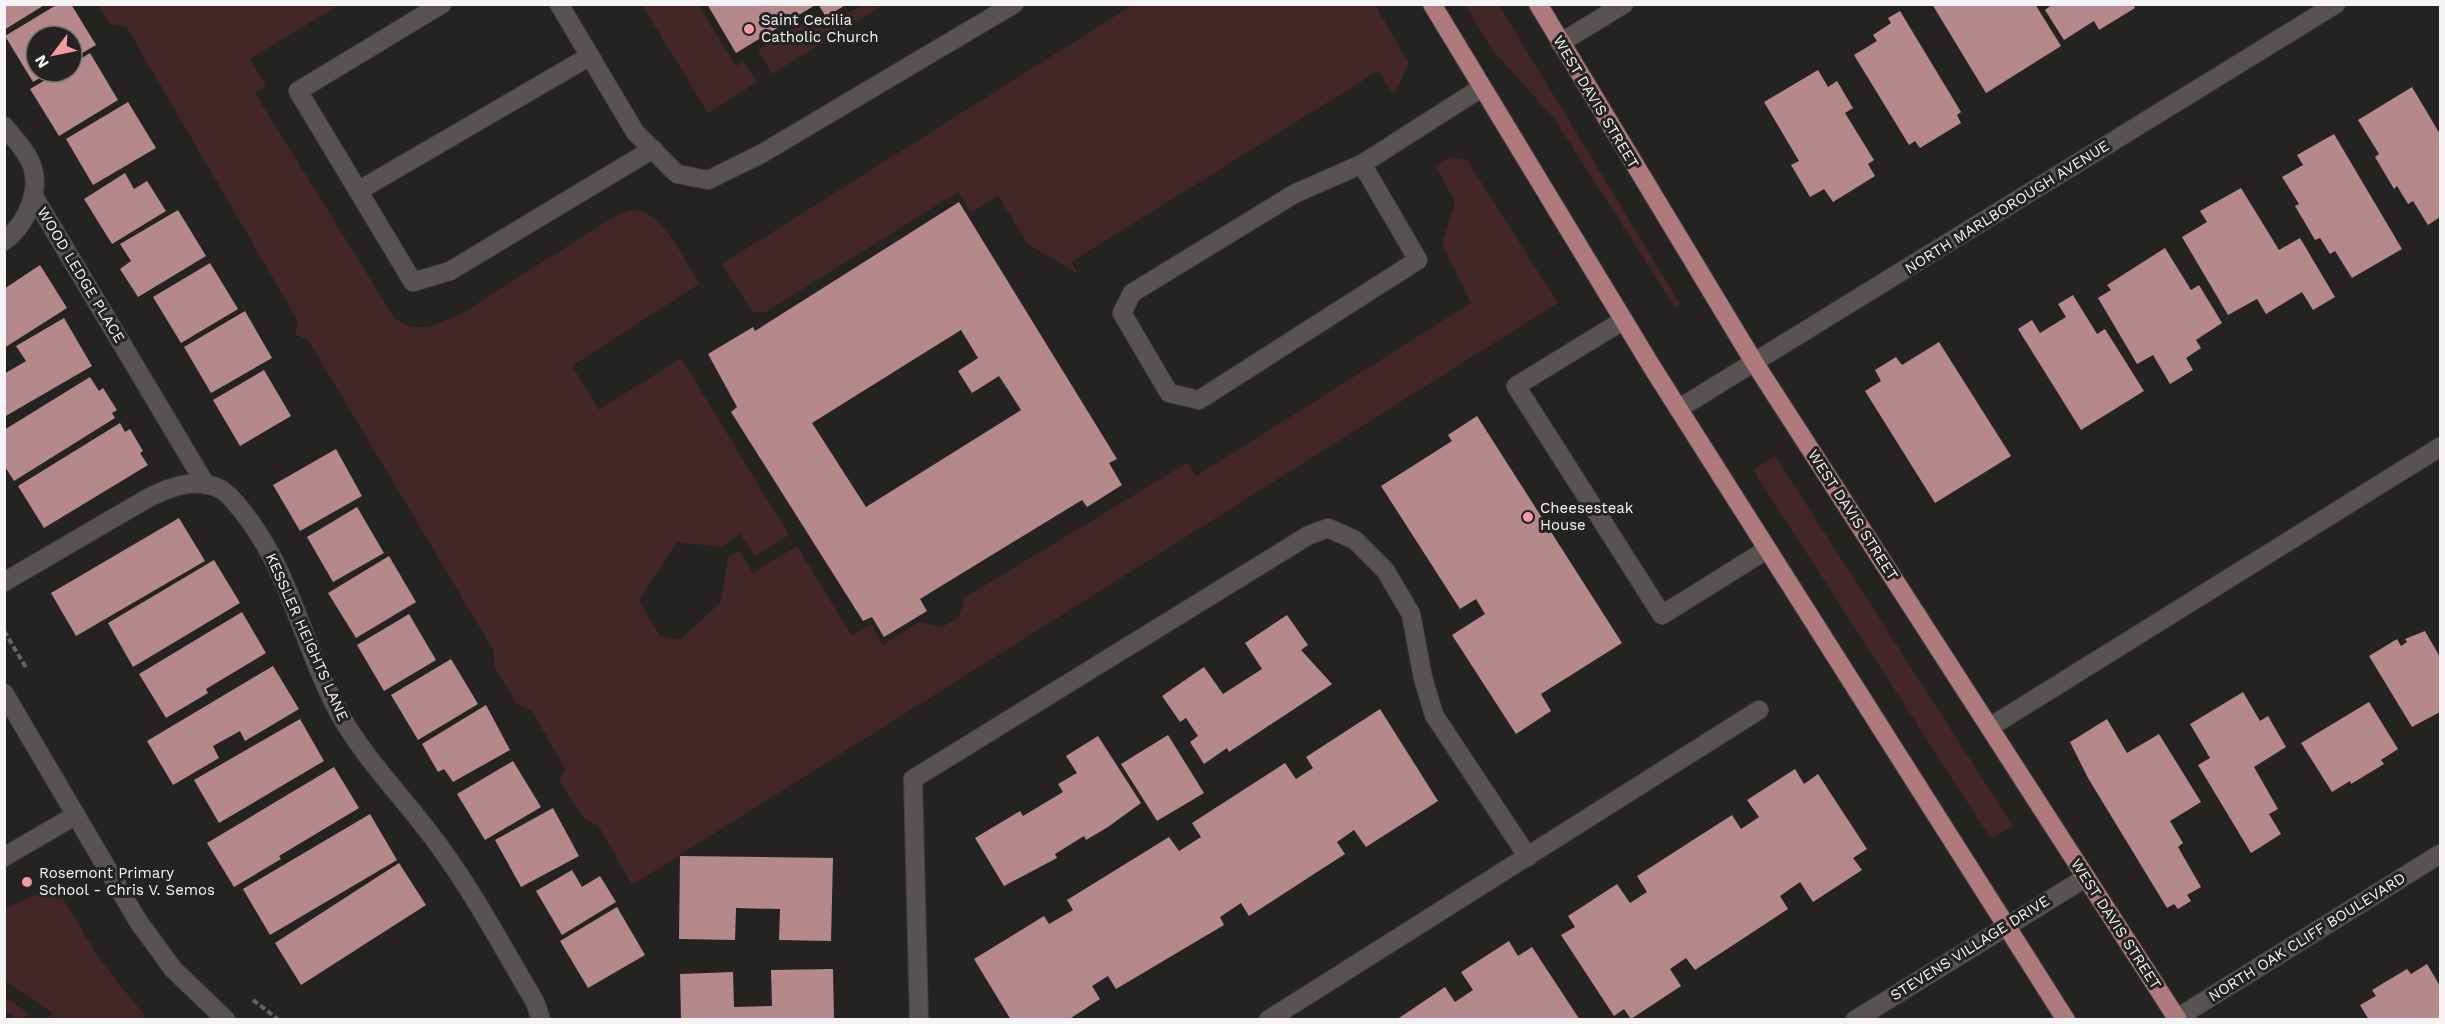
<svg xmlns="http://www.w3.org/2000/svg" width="2445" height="1024" viewBox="0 0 2445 1024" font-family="'Work Sans',sans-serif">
<rect width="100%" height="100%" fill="#252222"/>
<g fill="#432628">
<path d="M1134,4L1375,5L1409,63L1394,95L1378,71L1071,262L1078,274L1028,244L998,196L971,213L958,192L764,313L752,311L722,264Z"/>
<path d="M98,5H339L250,59L266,86L255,93L395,319L411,327H428L461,314L610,219C617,215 628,209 636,210C665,215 685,261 699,284L572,366L599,410L681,358L789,535L755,556L740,534L722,547L677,542L639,600L660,636L680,640L721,602L728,557L739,551L753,573L797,546L852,636L871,624L883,645L919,622L942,627L959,617L964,598L1187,463L1196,476L1471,303L1442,244L1455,202L1436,167L1450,157L1467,160L1558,303L632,885L598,825L584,819L559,781L565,769L532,711L517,704L494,667V651L308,340L295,334L298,321L126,26L110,24Z"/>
<path d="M642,5H698L736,66L744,62L757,82L708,113Z"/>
<path d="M862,5H883L772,74L758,50L815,15L823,29Z"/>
<path d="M1465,5H1499L1680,304L1675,307L1555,120L1491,48Z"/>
<path d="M1775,456L2013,826L1991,839L1753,470Z"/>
<path d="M55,886L99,958L147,1019H48L52,1012L5,981V909Z"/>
<path d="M5,997L28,1013L23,1019H17L5,1011Z"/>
</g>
<g fill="#b5898c" fill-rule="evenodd">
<path d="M4,4H46L4,30Z"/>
<path d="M58,4H71L96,45L72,59V36H36V72H50L33,82L5,36Z"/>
<path d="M707,4H817L736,53Z"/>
<path d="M818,4H847L826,17Z"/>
<path d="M1932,4H2035L2061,46L1986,93Z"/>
<path d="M2053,4H2133L2135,8L2099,30L2094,21L2064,40L2045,10Z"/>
<path d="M1900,11L1961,112L1957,115L1961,123L1920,148L1915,141L1909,145L1854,55L1877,41L1873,35L1891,23L1888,18Z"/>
<path d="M90,53L118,100L59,136L30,89L59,72H72V64Z"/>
<path d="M1818,70L1828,87L1837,81L1853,108L1845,113L1874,160L1868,164L1875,176L1833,202L1824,189L1810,197L1791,165L1799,161L1764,102Z"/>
<path d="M2412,87L2440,134V217L2428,225L2413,201L2408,204L2397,186L2394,189L2375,157L2379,154L2358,120Z"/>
<path d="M128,102L156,148L93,185L66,139Z"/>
<path d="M2334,134L2402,249L2352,278L2335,251L2330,254L2320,238L2315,240L2295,206L2299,204L2282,177L2303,165L2297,155Z"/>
<path d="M125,173L134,189L147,181L166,211L112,244L84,199Z"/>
<path d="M2241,188L2279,250L2300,238L2335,297L2313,310L2302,292L2266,314L2257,299L2228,315L2182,237L2207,222L2200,211Z"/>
<path d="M959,202L1117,459L1109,463L1122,485L1087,507L1082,500L920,599L927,611L884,637L872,617L863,621L731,412L737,407L708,354L753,327L755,331ZM961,330L978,358L958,371L972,393L999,376L1021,410L866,507L812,423Z"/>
<path d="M178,210L206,256L138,297L120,269L131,261L120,244Z"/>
<path d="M2165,248L2191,290L2199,285L2222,323L2196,340L2201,348L2186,358L2193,370L2170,384L2153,355L2137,364L2098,298L2111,290L2107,285Z"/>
<path d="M210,263L238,309L181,343L153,297Z"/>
<path d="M40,265L67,308L4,348V289Z"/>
<path d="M2073,295L2097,334L2105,329L2144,391L2081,430L2018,329L2032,320L2040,333L2066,317L2058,304Z"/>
<path d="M245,311L272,358L211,393L184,347Z"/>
<path d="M64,318L92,366L4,417V374L26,361L16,346Z"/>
<path d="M1939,342L2011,456L1935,503L1865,391L1881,381L1875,370L1896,357L1902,365Z"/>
<path d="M264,370L291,416L240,446L213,400Z"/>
<path d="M90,377L99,391L103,388L117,410L112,413L115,418L14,481L4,465V430Z"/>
<path d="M1477,416L1622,643L1541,694L1551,711L1516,734L1452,635L1485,614L1476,599L1460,609L1381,486L1452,441L1448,435Z"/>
<path d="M120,423L125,432L130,429L143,451L140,453L148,465L44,528L18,486Z"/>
<path d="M336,449L362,496L300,531L273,485Z"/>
<path d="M357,507L384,553L333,582L307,537Z"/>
<path d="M179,518L205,561L76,636L51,593Z"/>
<path d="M389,556L416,602L356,638L328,593Z"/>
<path d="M214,560L240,603L133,667L108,623Z"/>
<path d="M242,612L266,653L206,689L208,693L166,718L139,674Z"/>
<path d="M409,614L436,660L384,691L357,645Z"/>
<path d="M1287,615L1308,645L1301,650L1332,684L1229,752L1227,748L1204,764L1190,742L1198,736L1186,718L1180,722L1162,696L1204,667L1223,694L1262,669L1245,643Z"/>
<path d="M2425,631L2440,657V712L2412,727L2369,656L2397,639L2401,646L2407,642L2405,639Z"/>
<path d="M451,659L478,704L418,740L391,695Z"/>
<path d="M273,666L299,709L245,741L240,731L213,746L219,758L173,785L147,741Z"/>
<path d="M2243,692L2260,721L2268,716L2286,747L2254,767L2278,809L2269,814L2281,834L2251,853L2198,765L2210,758L2190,724Z"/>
<path d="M2369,702L2398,749L2381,760L2384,764L2351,784L2350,781L2332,792L2301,743Z"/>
<path d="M486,705L510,750L453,782L444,769L438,772L422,744Z"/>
<path d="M1380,709L1438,801L1366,847L1354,830L1337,842L1345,854L1249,916L1241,903L1220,917L1224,925L1116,989L1108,976L1092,986L1100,999L1068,1020H1011L974,959L1044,916L1049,924L1073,910L1067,900L1169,837L1179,851L1201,837L1192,823L1285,763L1296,779L1313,768L1306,757Z"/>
<path d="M300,719L324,761L219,823L194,780Z"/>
<path d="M2107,719L2127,753L2159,734L2201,802L2170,821L2183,843L2178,847L2201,887L2187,895L2191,901L2178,909L2174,904L2167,908L2088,778L2070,742Z"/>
<path d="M1168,735L1204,793L1157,821L1121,764Z"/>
<path d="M1098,736L1141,803L1108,827L1086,840L1084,836L1055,854L1057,858L1004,886L975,838L1020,811L1023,816L1063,792L1058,784L1077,773L1066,756Z"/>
<path d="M513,761L541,807L485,840L457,794Z"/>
<path d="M334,767L359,808L279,856L281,859L234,887L207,843Z"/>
<path d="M1795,769L1804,784L1818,774L1867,849L1853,858L1862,870L1813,902L1800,882L1780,896L1788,909L1695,970L1686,958L1670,969L1681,986L1631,1019L1624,1009L1614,1016L1561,935L1575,927L1568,916L1617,884L1630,903L1647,892L1637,876L1732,815L1741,829L1759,817L1747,800Z"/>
<path d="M553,808L579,856L521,887L495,840Z"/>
<path d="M370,814L397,860L270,935L243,889Z"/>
<path d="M680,856L833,858L831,941L779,940L780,909L736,908L735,940L679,939Z"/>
<path d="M399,863L426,905L301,985L275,943Z"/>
<path d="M572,870L582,887L600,876L616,902L562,935L536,891Z"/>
<path d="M617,907L645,955L588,988L560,941Z"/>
<path d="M1509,941L1518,956L1532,947L1580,1020H1396L1445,987L1455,1002L1473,990L1461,972Z"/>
<path d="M2427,964L2440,986V1020H2369L2360,1005L2376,996L2372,990L2407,969L2411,974Z"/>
<path d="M833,969L834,1020H681L680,974L733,972L734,1007L772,1006L771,970Z"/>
</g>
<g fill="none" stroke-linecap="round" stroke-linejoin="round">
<defs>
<g id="minor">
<path d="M442,4L298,91L413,282L450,271L653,149"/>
<path d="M559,4L635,132L677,174L708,180L761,154L1014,4"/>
<path d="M1560,43L1624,4"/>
<path d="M4,126C13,137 24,148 30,161C43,188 27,224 4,241"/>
<path d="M1362,164L1294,194L1132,293L1122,313L1169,393L1199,400L1418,260L1362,164L1481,88"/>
<path d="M358,191L590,56"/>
<path d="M33,195L206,485"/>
<path d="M1624,320L1516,386L1662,615L1766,550"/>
<path d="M1678,409L2336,4"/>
<path d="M4,582L148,498C170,487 198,476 222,490C233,498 241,509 249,520C292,578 305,651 339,713C366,761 405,799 437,843C474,893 503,948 535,1002L541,1020"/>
<path d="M4,693L138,921L173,969L226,1020"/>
<path d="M1990,727L2440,447"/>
<path d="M4,857L76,815"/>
<path d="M919,1020L913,779L1309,535L1328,528L1355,540L1385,570L1411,614L1423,678L1434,715L1528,857"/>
<path d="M1268,1020L1759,710"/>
<path d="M1855,1020L2085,878"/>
<path d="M2174,1020L2440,854"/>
</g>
<g id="major">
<path d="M1432,4L1652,367L2066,1020"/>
<path d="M1538,4L1754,362L2178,1020"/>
</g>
</defs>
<use href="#minor" stroke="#413f3f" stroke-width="20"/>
<use href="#major" stroke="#413f3f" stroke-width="20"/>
<g stroke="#656262" stroke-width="4" stroke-dasharray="6 3" stroke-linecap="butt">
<path d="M4,631L27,669"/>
<path d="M253,1000L279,1020"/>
</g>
<use href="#minor" stroke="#575353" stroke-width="18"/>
<use href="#major" stroke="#af7a7e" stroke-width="18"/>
</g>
<g fill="#f49aa2" stroke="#252222" stroke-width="2">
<circle cx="749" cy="29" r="6"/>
<circle cx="1528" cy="517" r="6"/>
<circle cx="27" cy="882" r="6"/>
</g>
<g text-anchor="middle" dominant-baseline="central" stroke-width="6" stroke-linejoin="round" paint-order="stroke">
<g font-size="15" fill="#f6f4f4" stroke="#252222" text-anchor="start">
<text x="761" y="20">Saint Cecilia<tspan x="761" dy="17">Catholic Church</tspan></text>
<text x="1540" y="508">Cheesesteak<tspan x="1540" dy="17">House</tspan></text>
<text x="39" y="873">Rosemont Primary<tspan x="39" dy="17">School - Chris V. Semos</tspan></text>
</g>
<g font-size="15" fill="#f6f4f4" stroke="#252222">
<text transform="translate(1596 102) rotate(59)">WEST DAVIS STREET</text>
<text transform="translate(2007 207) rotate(-32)">NORTH MARLBOROUGH AVENUE</text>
<text transform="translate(81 275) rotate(59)">WOOD LEDGE PLACE</text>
<text transform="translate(1853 515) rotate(57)">WEST DAVIS STREET</text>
<text transform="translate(307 637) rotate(66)">KESSLER HEIGHTS LANE</text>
<text transform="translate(2116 924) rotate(57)">WEST DAVIS STREET</text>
<text transform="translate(2307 937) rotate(-32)">NORTH OAK CLIFF BOULEVARD</text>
<text transform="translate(1970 948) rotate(-32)">STEVENS VILLAGE DRIVE</text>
</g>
</g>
<rect width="2445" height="1024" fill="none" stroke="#f6f4f4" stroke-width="12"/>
<g transform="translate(54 54) rotate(238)"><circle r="28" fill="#252222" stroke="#797676" stroke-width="1.5"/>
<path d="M0-4.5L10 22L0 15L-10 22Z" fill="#f49aa2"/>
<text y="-9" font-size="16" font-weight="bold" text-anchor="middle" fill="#f6f4f4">N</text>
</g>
</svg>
